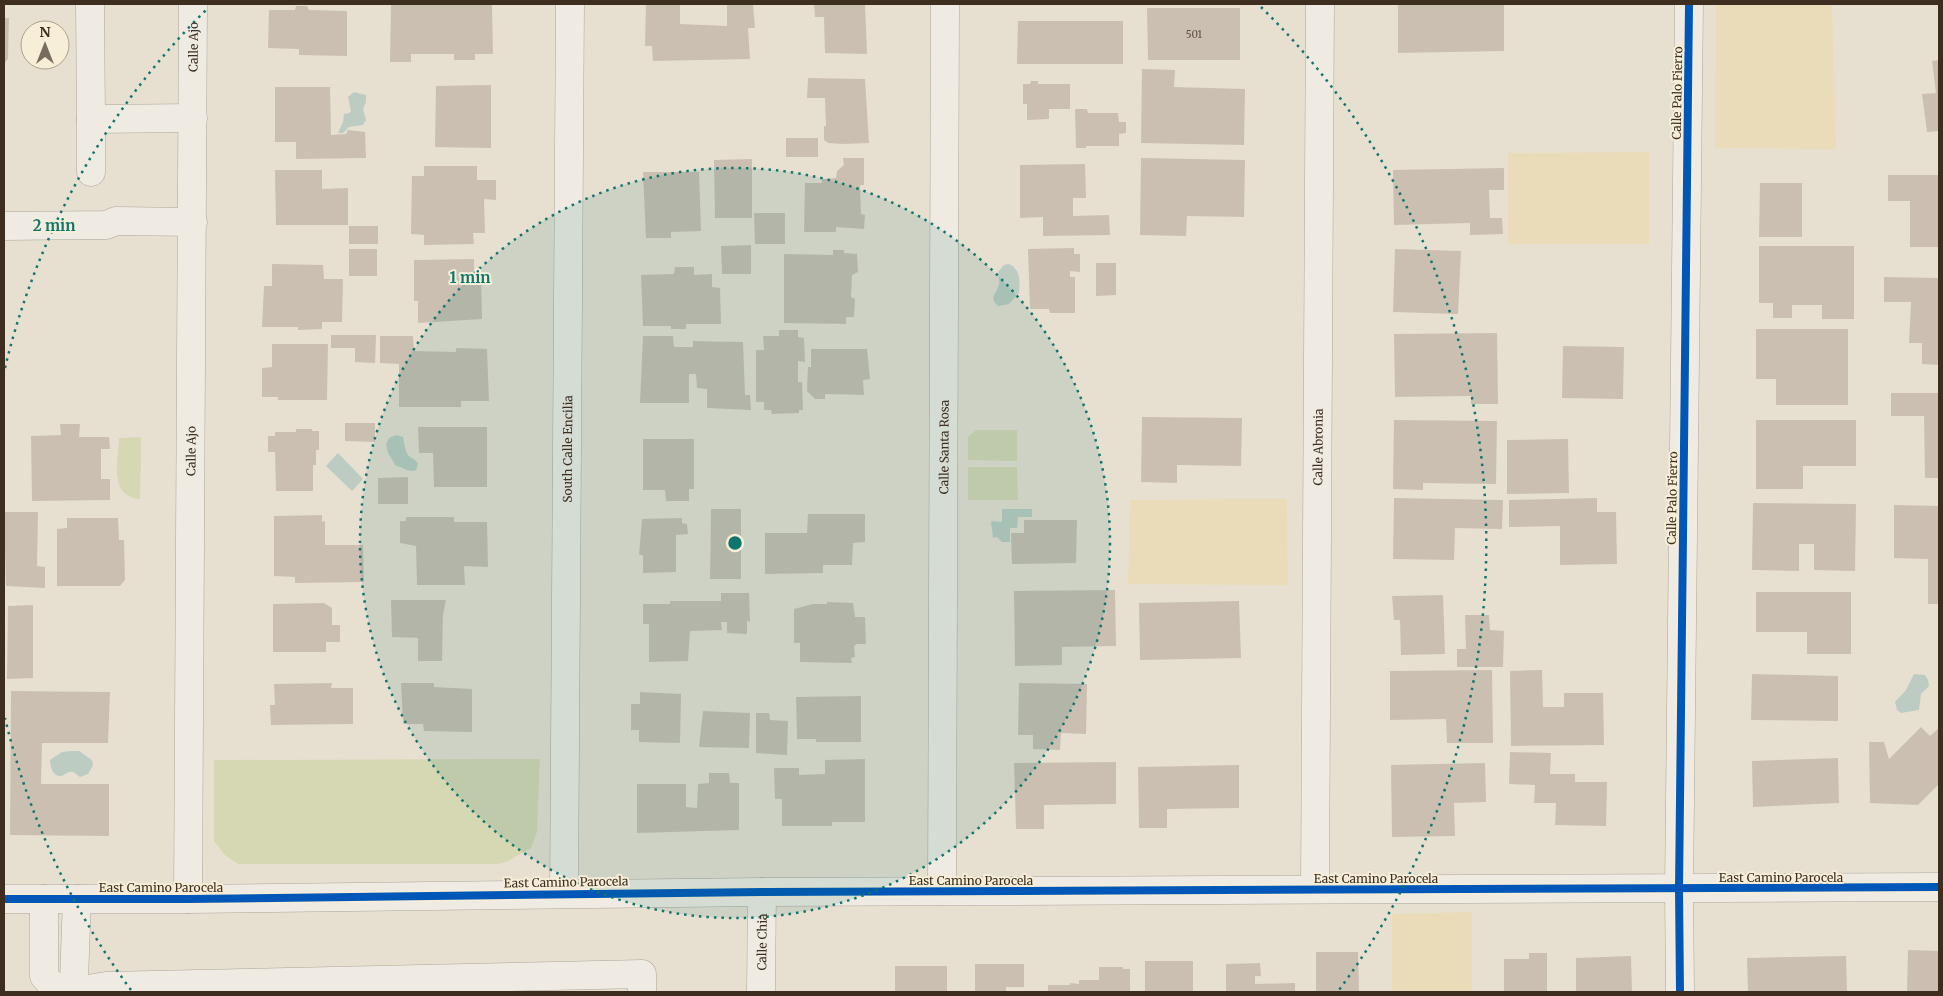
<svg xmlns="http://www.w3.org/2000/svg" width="1943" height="996" viewBox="0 0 1943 996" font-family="Merriweather,serif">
<rect width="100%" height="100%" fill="#e7e0d1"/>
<g fill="#d6d7b3">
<path d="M976,430H1017V461L968,460V437Z"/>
<path d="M141,437L140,499C109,497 118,461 119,438Z"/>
<path d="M968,467H1017L1018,500H968Z"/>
<path d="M540,759L537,832L531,848L506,862L497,864H238L225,855L214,841V760Z"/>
</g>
<g fill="#eadcb9">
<path d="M1716,4H1832L1836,149L1715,148Z"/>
<path d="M1649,152V244H1508V153Z"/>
<path d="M1287,499L1288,585L1128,584L1130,500Z"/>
<path d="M1472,912V992H1392V914Z"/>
</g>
<g fill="#bcccc2">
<path d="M354,92L366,95V102L363,109L366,120L363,125L349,127L343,133H338L343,122L344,114L349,113L351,111L348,97Z"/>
<path d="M1009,264C1021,269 1020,282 1019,293L1009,304L998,306C988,297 997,294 999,284C1000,280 998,276 998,272L1004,265Z"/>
<path d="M396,435L403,437C404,442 405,450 408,455C411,459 415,458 418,464L416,470C409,473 403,467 396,466L388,453L386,444L389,438Z"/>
<path d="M338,453L363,479L352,491L326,466Z"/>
<path d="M1002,509H1032V517H1018L1017,528H1010V542H1002L997,537L993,538L991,521L1002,522Z"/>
<path d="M1914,674L1925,675L1928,680L1929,686L1921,694L1919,710L1901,713L1897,710L1895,702L1906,690Z"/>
<path d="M70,751H79L92,760L93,765L88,774L80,777C78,776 76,773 73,772C68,771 65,775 61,776C53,777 50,766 50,760L62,752Z"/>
</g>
<g fill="#cbbfb2">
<path d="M646,4H680V24L727,26V4H753L755,28H748L750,59L653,61L652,46H645Z"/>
<path d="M814,4H865L867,54L825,53L824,17H815Z"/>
<path d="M1398,4H1504V51L1398,53Z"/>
<path d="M391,5H492L493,54H475V60H454V54H411V62H390Z"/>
<path d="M296,6H307L309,10L347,11V56L299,55V49L268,48L269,10H295Z"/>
<path d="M1147,8H1240V60H1148Z"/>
<path d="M4,18H9L8,59L4,63Z"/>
<path d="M1018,21H1123V64H1017Z"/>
<path d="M1939,60V131L1927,132L1922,94L1936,93L1932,61Z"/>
<path d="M1142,69L1175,70L1174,87L1245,89L1244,145L1141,143Z"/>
<path d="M808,78L865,79L869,143L843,144L828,143L824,140V126H826L825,98H807Z"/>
<path d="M1031,81H1038V84H1070V109H1049V119L1027,120V104H1023V84H1030Z"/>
<path d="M491,85V148L435,147L436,86Z"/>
<path d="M275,87H330L331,135L346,134L348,130L365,132L366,158L296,159V142H275Z"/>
<path d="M1075,109H1087L1088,113H1118L1119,122H1126V133L1119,134V146H1086V148H1076Z"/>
<rect x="786" y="138" width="32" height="19"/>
<path d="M843,158H864V185H860L861,214L865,215L864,229L836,227V232H804L805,183H822V179L836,178L837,171L844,165Z"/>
<path d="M1141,158L1245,160L1244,217L1187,216L1186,236L1140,235Z"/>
<path d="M752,159V218H715L714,160Z"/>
<path d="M1085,164L1086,198H1073V216L1109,215L1110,235L1043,236V217L1020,218V165Z"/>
<path d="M424,166H477V180H496V200L484,199L485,233H473L474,244L424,245V235L411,234L412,176H424Z"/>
<path d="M1504,168V190H1489L1490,218H1502L1503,234L1470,235V223L1394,225L1393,170Z"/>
<path d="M275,170H322V189L348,188V225H276Z"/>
<path d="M643,172H699L701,231L671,232V238H646Z"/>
<path d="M1888,175H1939V247H1910V201H1888Z"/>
<path d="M1760,183H1802V237H1759Z"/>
<path d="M754,213H785V244H755Z"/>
<rect x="349" y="226" width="29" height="18"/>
<path d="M751,245V274H722L721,246Z"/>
<path d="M1759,246H1854V319H1822V305H1792V318H1773V303H1759Z"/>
<path d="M1074,248V254H1080V272L1070,271V277H1075V313H1050L1049,309H1030L1028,249Z"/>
<rect x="349" y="249" width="28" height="27"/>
<path d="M1395,249L1461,251L1458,314L1393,312Z"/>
<path d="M833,250H844V253L857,254L858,272L852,275L851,297L855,299L854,317H846V324L784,323V254L833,255Z"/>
<path d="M474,259V272L481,273L482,319L418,323V301H414V260Z"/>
<path d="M1096,263H1116V295L1096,296Z"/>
<path d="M272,264L323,265L324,279H343L342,322H322V329L298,330V327H262L264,286H272Z"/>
<path d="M675,267H694V275L712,274V287L720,288L721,324H686V329H671V326H643L641,275L674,274Z"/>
<path d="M1884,277L1939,278V365L1922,364V343H1909L1911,302H1884Z"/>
<path d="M1756,329H1848V405H1776V379H1756Z"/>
<path d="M779,330H798V337L804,338L805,362L798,361V382H802L803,410H799V413L772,414L771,410H764V402H756V350H764L763,336H779Z"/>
<path d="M1497,333L1498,404H1471V396L1395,397L1394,334Z"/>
<path d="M331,335H376L375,363L355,362V348H331Z"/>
<path d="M380,336H413L414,351L456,352V348L487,349L489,401H461V407H399V364L380,363Z"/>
<path d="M643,336H673L674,347H693V341L743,342L745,395H750L751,410L707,408V389L697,388L696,374H689V403H640Z"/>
<path d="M272,344H328L327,400H278V397H262V368L272,367Z"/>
<path d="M1563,346L1624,347L1623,399L1562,398Z"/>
<path d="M811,349H867L870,379L863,380L864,395L825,394V399H815L807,391L808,367H811Z"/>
<path d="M1891,393H1939V478H1925L1924,416H1891Z"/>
<path d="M1142,417L1242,418L1241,466L1177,465V483L1141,482Z"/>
<path d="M1394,420L1497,421L1496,484L1423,483V490L1393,489Z"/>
<path d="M1756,420H1856V466H1803V489H1756Z"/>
<path d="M345,423H375V442L345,441Z"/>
<path d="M60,424H80L79,437H109L110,449H101V479H110V500L32,501L31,436L61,435Z"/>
<path d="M418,427H487V487H434L433,453H419Z"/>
<path d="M296,429H312V431H319V450H316V465H313V491H276L275,452H268V436H275V432H296Z"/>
<path d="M643,439H694V489H689V501H666L665,490H643Z"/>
<path d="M1568,439L1569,493L1507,494V440Z"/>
<path d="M408,477V504H378V478Z"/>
<path d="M1394,498L1503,500L1502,529L1455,528L1454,560L1393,559Z"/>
<path d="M1597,498V512H1616L1617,564L1560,565V526L1509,527V500Z"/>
<path d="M1753,503L1856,504L1855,571L1814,570V544H1799V571L1752,570Z"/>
<path d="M1894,505L1939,506V604H1928V559L1894,558Z"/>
<path d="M711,509H741V579H710Z"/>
<path d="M4,512H38L37,566L45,567V588L6,586Z"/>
<path d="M808,514H865V542L853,543L852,565H823V573L765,574V533H807Z"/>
<path d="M322,515V522L325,521V545H363L364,582L295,583V577L274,576V516Z"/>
<path d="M406,517H454V522H487L488,567L464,566L465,585H417L416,546L400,543V521H406Z"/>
<path d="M67,518H118L119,540H124L125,580L120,586H57V529L67,528Z"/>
<path d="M682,518V523L687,524L688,534L676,535V572L643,573V555H639L642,519Z"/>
<path d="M1024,520H1077L1076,563L1012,564L1011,533H1024Z"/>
<path d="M1115,590L1116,646L1062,647V665L1015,666L1014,591Z"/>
<path d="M1756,592H1851V654H1807V632H1756Z"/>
<path d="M721,593H749L750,622L747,621V634L727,633V622H721L722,630L690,631L688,661L649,662V624H643V604H670V601H721Z"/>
<path d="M1443,595L1445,654L1401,655L1400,620H1394L1392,596Z"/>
<path d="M391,600H446L443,615L442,661H418V638L392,637Z"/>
<path d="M1239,601L1241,658L1140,660L1139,603Z"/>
<path d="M827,602L853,603L855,617H865L866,644H857L854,646L855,657L851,658L852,663L800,662V643H794V609L813,604H827Z"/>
<path d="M324,603L332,608V625H340V642H326V652H273V604Z"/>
<path d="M33,605V678L7,679L8,606Z"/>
<path d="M1465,615H1489L1490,630L1504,631L1503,667H1457V649H1466Z"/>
<path d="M1492,670L1493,743H1447L1446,719L1390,720V671Z"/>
<path d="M1542,670L1543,707H1564V693H1603L1604,745L1511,746L1510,671Z"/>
<path d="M1752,674L1838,676V721L1751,720Z"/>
<path d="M332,683L331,688H353V724L271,725L270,705H275L274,684Z"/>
<path d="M401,683H434V687L472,689V732L424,731L423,724H403Z"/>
<path d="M1019,683L1087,684L1086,734L1061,733L1060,750L1033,749V735H1018Z"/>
<path d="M11,691L110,692L108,743H42L41,784H109V836L10,835Z"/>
<path d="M640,692L681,694L680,743L639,742V730H631V704H640Z"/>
<path d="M861,696V742H816V739H797L796,697Z"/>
<path d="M703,711L750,713L749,748L699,747Z"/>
<path d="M756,713H769L770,720L788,721L787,755L756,753Z"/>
<path d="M1921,727L1930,736L1939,728V784L1918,805L1870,803L1869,742H1884L1889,759Z"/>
<path d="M1510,752L1551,753L1550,774H1575V782H1607L1606,826L1555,825L1556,803H1534L1535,785L1509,784Z"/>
<path d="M1838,758L1839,803L1753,807L1752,761Z"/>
<path d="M865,759V822H832V826H782V799H775L774,768H799V775L825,774V760Z"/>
<path d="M1116,762V804L1044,805V829H1016L1014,763Z"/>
<path d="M1485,763L1486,802L1454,803L1455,836L1392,837L1391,765Z"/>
<path d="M1239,765V808L1167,809V828H1139L1138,767Z"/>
<path d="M709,773H729L730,783H739V830L637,833V784H686V807L697,808L698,784L709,783Z"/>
<path d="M1908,950L1939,951V992H1907Z"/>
<path d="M1316,952H1358L1359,992H1316Z"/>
<path d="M1529,953H1547V992H1504V959H1529Z"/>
<path d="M1631,956L1632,992H1576V958Z"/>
<path d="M1846,956L1847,992H1748L1747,958Z"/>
<rect x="1145" y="961" width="48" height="31"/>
<path d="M1260,963L1261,976H1255V984L1295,983V992H1226V964Z"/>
<path d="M975,964H1024V987H1006V992H975Z"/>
<rect x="895" y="966" width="52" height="26"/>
<path d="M1099,967H1123V969H1130V992H1048V985H1070V983L1079,984V980H1099Z"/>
</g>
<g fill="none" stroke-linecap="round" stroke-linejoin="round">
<defs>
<g id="minor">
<path d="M90,4L91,119L193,118"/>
<path d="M91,172V119"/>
<path d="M4,226L106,225L116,221L193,222"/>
<path id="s1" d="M1315,889L1320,4"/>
<path id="s2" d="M942,891L945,4"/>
<path id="s3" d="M564,894L570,4"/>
<path d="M4,899H188L762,892L1939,887"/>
<path d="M44,899V976L58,992"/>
<path id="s4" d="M188,899L193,4"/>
<path d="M61,992L74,979L77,899"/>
<path d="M70,992L106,986L642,974V992"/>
<path id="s5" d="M761,992L762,892"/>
<path d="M1680,992L1679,889L1689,4"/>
</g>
</defs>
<use href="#minor" stroke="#ada599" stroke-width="29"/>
<use href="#minor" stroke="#efebe3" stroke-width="28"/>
<defs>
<g id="cycleway">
<path d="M4,899H188L762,892L1939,887"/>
<path d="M1680,992L1679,889L1689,4"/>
</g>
</defs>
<use href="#cycleway" stroke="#f7eed8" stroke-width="11"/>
<use href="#cycleway" stroke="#0057b8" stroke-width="8"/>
</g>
<circle cx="735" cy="543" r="375" fill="#0f766e" fill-opacity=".12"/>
<g fill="none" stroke="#0f766e" stroke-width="2.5" stroke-dasharray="2.5 5">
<circle cx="735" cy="543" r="375"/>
<path d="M131 990A751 751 0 0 1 5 718M5 368A751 751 0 0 1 209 7M1261 7A751 751 0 0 1 1339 990"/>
</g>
<g text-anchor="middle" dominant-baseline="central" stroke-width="4" stroke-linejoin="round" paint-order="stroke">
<g font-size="10" fill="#605244">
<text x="1194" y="34">501</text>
</g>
<g font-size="12" fill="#3d2e20" stroke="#f7eed8">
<text stroke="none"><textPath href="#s4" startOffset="852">Calle Ajo</textPath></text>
<text transform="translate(1677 93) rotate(-89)">Calle Palo Fierro</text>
<text stroke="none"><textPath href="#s1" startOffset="442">Calle Abronia</textPath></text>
<text stroke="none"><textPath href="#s2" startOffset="444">Calle Santa Rosa</textPath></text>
<text stroke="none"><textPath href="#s3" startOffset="445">South Calle Encilia</textPath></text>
<text stroke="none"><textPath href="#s4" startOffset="448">Calle Ajo</textPath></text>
<text transform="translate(1672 498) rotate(-89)">Calle Palo Fierro</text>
<text x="1781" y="877">East Camino Parocela</text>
<text x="1376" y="878">East Camino Parocela</text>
<text x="971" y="880">East Camino Parocela</text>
<text transform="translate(566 882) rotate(-1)">East Camino Parocela</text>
<text x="161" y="887">East Camino Parocela</text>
<text stroke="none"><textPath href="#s5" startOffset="50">Calle Chia</textPath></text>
</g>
</g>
<circle cx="735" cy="543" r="8" fill="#0f766e" stroke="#f7eed8" stroke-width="2.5"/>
<g font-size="15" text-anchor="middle" font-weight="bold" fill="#0f766e" stroke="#f7eed8" stroke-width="4" stroke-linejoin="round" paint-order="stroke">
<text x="54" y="231">2 min</text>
<text x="470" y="283">1 min</text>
</g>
<rect width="1943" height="996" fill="none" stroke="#3d2e20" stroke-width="10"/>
<g transform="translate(45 45)"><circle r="24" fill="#f7eed8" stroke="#ada18e"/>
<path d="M0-4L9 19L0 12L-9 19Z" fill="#786c5e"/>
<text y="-8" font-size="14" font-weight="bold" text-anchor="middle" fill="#3d2e20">N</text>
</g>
</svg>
